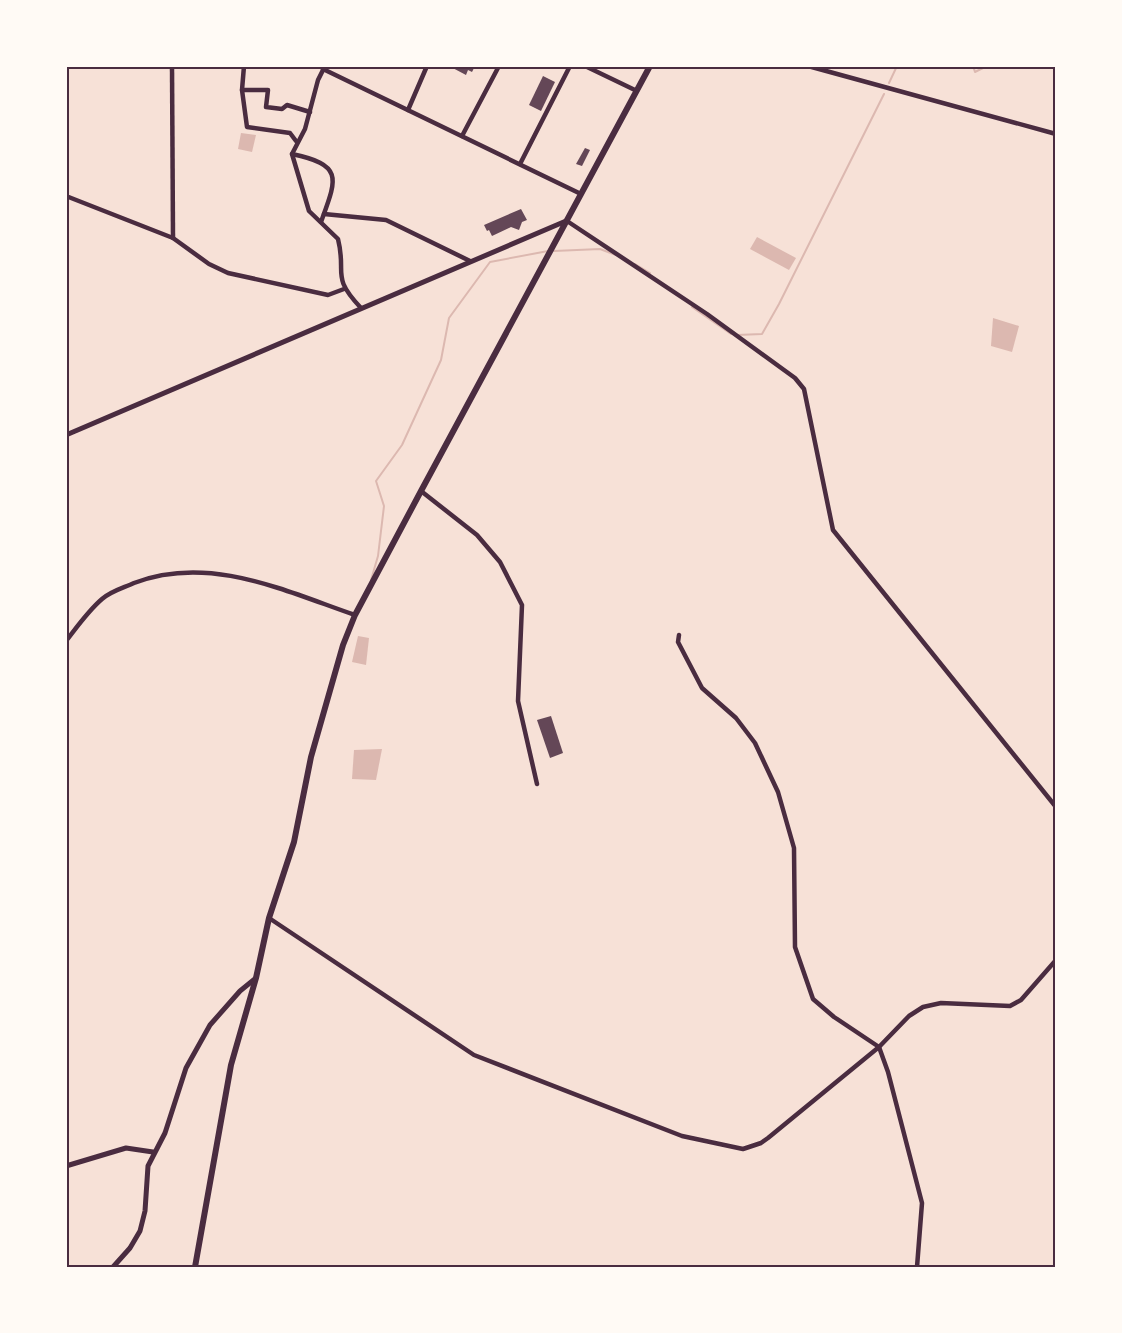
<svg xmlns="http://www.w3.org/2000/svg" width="1122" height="1333" viewBox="0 0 1122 1333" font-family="Merriweather,serif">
<rect width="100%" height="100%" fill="#f7e1d7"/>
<g fill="#dcb8b0">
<path d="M241,133L256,135L252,152L238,149Z"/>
<path d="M757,237L796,258L789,270L750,249Z"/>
<path d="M993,318L1019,326L1012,352L991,346Z"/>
<path d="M358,636L369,638L366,665L352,662Z"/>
<path d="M382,749L376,780L352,779L354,750Z"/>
</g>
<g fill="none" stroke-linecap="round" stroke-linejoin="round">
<g stroke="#dcb8b0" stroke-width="2">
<path d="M973,66L975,72L987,66"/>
<path d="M889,83L897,66"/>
<path d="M554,251L600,249L616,255"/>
<path d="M635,264L650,273"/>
<path d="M692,307L731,334"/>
<path d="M737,335L762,334L779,304L884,94"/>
<path d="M371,580L378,556L384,506L376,481L402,445L441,360L449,318L490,262L548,251"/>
</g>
</g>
<g fill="#644757">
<path d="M449,66H475L472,72L468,70L466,75Z"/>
<path d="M543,76L555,82L541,111L529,105Z"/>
<path d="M585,148L590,150L582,166L576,164Z"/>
<path d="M521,209L527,220L522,222L519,230L511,227L492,236L489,230L487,231L484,225Z"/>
<path d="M551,716L563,753L550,758L537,720Z"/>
</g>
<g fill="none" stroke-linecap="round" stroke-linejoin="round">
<g stroke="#4a2c40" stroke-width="4.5">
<path d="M172,66L173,238"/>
<path d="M244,66L242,90L247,127L290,133L296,141"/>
<path d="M325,66L318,80L305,129L292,154L309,211L338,239C347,275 330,275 361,308"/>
<path d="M585,66L637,91"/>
<path d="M808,66L1056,134"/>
<path d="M323,69L581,194"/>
<path d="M242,90H268L266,107L282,109L287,105L310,112"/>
<path d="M408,110L427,66"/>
<path d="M462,136L499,66"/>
<path d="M292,154C344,165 337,178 321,222"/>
<path d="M520,164L570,66"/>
<path d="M66,196L173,238L209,264L228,273L328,295L344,289"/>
<path d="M324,214L386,220L470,261"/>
<path d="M567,221L707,314L795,378L804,389L833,530L1056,807"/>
<path d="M421,491L477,535L500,562L522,605L518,701L537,784"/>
<path d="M679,635L678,642L702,688L736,718L755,743L778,792L794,848L795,947L813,999L834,1017L879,1047L888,1072L922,1203L917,1267"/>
<path d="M66,641C77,627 88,611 102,599C111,591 123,588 134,583C209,554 285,591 355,615"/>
<path d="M269,918L474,1055L682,1136L743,1149L761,1143L768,1138L879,1047L909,1016L923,1007L941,1003L1010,1006L1021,1000L1056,960"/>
</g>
<g stroke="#4a2c40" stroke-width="5">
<path d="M66,435L566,221"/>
<path d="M66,1166L126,1148L153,1152"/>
<path d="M113,1267L130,1248L140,1231L145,1211L148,1166L165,1133L186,1068L210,1025L240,991L256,978"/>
</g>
<path stroke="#4a2c40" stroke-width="6" d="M195,1267L231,1065L256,978L269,918L294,842L311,757L343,645L355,615L421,491L650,66"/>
</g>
<rect width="1122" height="1333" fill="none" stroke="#fffaf5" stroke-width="135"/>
<rect x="68" y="68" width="986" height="1198" fill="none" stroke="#4a2c40" stroke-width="2"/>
</svg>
